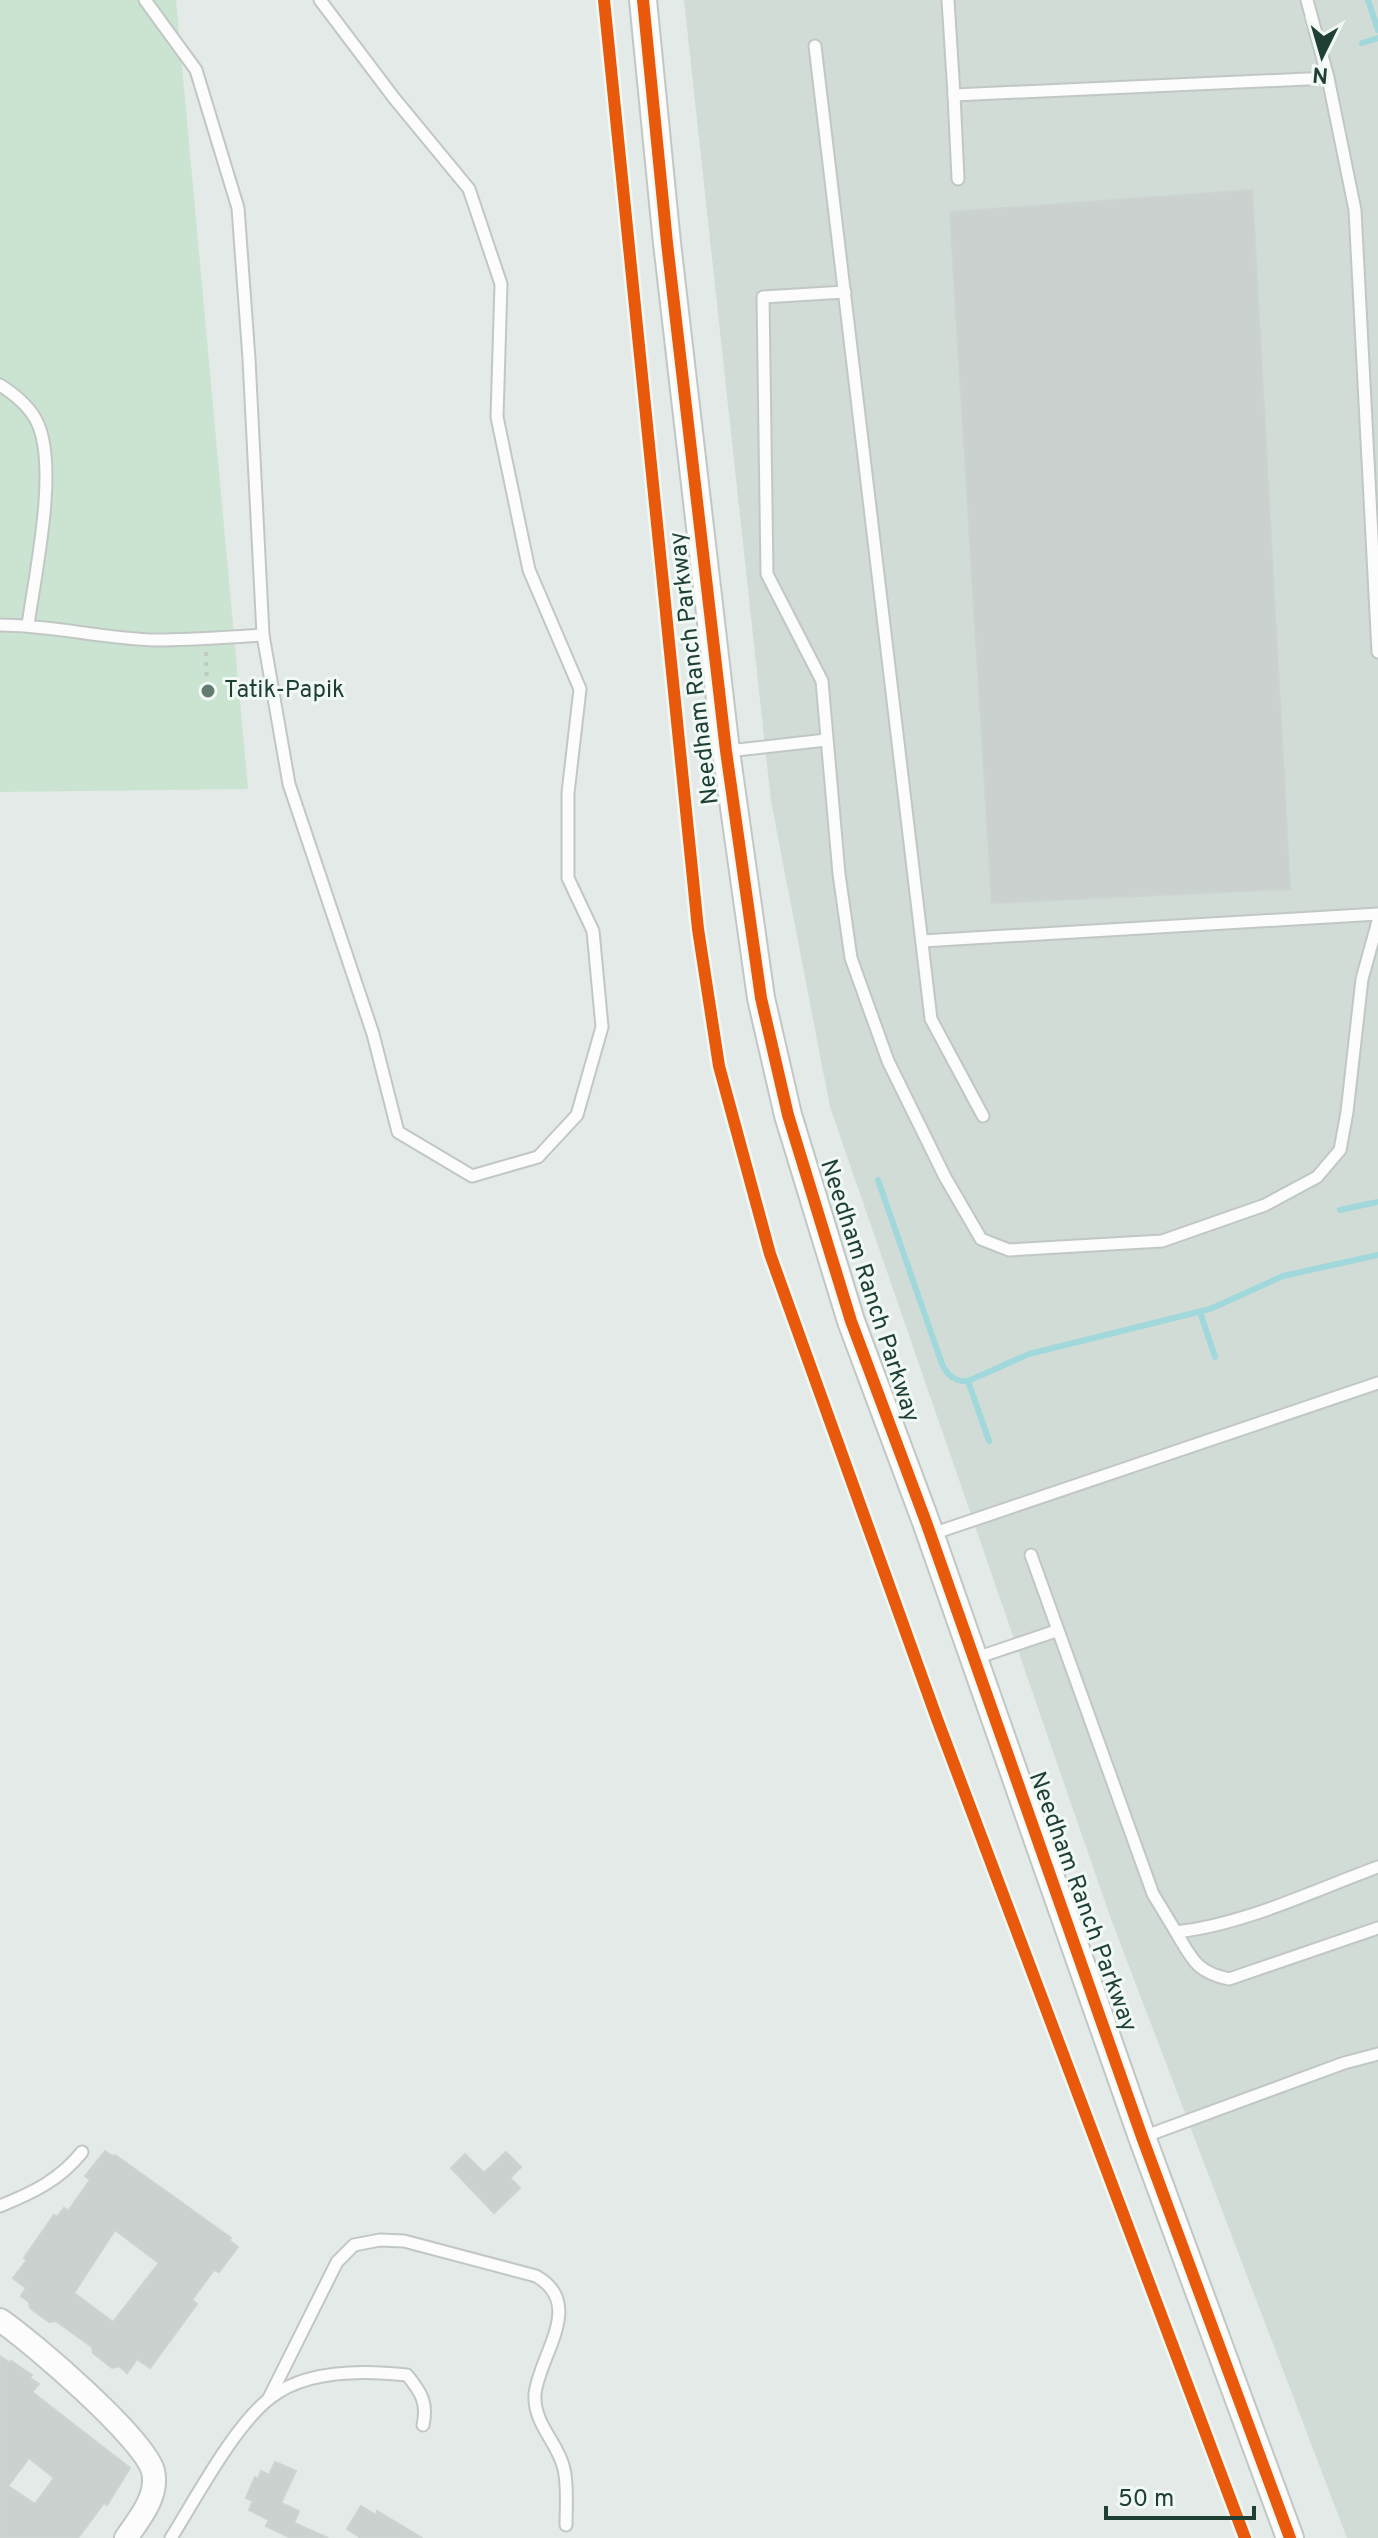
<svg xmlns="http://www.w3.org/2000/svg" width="1378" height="2538" viewBox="0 0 1378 2538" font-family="Overpass,sans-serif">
<rect width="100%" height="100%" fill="#e4eae7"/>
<path fill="#d1dcd6" d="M684,0H1378V2538H1347L1111,1919L830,1107L771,801Z"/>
<path fill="#cbe4d1" d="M0,0H176L248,789L0,792Z"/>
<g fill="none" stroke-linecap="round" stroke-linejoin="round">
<g stroke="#a0d8dc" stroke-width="6">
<path d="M1368,0L1378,30"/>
<path d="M1362,43L1378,38"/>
<path d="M878,1180L942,1364C948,1376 955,1382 968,1381L1029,1354L1210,1309L1283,1276L1378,1255"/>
<path d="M1340,1210L1378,1202"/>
<path d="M1200,1312L1215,1357"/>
<path d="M968,1381L989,1441"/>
</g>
</g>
<g fill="#cad1ce" stroke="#ccd3d0" stroke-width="2" fill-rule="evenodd">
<path d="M1252,190L1290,889L992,903L950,212Z"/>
<path d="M105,2151L114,2157L115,2155L174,2197L231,2238L229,2240L238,2247L219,2272L214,2270L192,2300L197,2304L150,2368L137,2359L127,2373L119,2366L112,2368L93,2353L92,2347L56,2321L49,2322L30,2308L29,2302L21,2296L26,2288L13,2278L27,2260L24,2258L54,2215L57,2217L64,2208L68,2211L90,2180L85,2176ZM115,2230L159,2263L113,2322L74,2293Z"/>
<path d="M506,2152L521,2167L510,2178L520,2188L494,2213L451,2168L465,2154L484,2173Z"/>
<path d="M0,2356L10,2363L11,2361L32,2375L30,2378L39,2384L32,2392L130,2468L107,2505L104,2503L78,2538H0ZM29,2458L54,2478L35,2504L8,2486Z"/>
<path d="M275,2462L296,2471L281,2503L299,2511L294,2523L328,2538H291L266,2526L269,2520L249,2510L253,2501L246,2498L255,2477L258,2479L261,2471L269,2475Z"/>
<path d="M361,2506L376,2515L377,2511L422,2538H361L347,2529Z"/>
</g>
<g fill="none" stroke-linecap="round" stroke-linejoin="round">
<defs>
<g id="service">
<path d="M145,0L196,70L238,208L249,359L263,635L289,784L373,1034L398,1132L472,1176L538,1157L577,1115L602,1027L593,931L568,878V793L580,689L529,570L497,417L501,284L469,189L394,98L320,0"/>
<path d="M948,0L954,95"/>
<path d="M1307,0L1328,78L1355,210L1378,652"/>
<path d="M815,46L931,1019L983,1116"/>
<path d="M958,179L954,95L1328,78"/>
<path d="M845,292L763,297L767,574L822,681L839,874L851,958L888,1061L945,1177L981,1239L1009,1250L1162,1241L1265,1205L1317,1177L1340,1150L1347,1112L1362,979L1378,921"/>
<path d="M0,385C14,394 31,408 38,424C58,470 35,574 28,625"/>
<path d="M0,625C53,625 104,639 156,640C192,640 227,637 263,635"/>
<path d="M728,751L826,740"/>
<path d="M922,941L1378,914"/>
<path d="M932,1534L1378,1383"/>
<path d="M1031,1555L1153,1894L1176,1932C1243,1925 1315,1890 1378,1867"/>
<path d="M973,1659L1056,1631"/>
<path d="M1176,1932C1192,1959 1196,1972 1229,1979L1378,1928"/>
<path d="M1143,2137L1344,2063L1378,2054"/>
<path d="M0,2206C32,2193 60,2180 82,2152"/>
<path d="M269,2398L337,2262L354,2245L380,2240L404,2241L536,2276C586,2304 539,2355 535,2394C533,2424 558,2442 564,2469C568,2486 566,2508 566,2525"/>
<path d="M171,2538C196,2498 234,2426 270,2398C306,2369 363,2370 407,2375C421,2392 428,2403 423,2425"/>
</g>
<path id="minor" d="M0,2320C31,2341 144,2438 153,2471C159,2496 139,2519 126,2538"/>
<path id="tertiary" d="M643,0L667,243L726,751L761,998L788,1115L851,1321L926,1522L1142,2137L1290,2538"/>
</defs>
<use href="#service" stroke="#c1c7c4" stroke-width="15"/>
<use href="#minor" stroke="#c1c7c4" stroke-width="26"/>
<use href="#tertiary" stroke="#c1c7c4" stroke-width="30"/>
<path stroke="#c0cac5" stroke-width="4" stroke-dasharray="4 6" stroke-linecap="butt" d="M206,652L207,685"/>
<use href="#service" stroke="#fbfcfb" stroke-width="11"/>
<use href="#minor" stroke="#fbfcfb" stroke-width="22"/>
<use href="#tertiary" stroke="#fbfcfb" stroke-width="26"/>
<defs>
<g id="cycleway">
<path d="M604,0L698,929L719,1066L770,1254L937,1719L1245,2538"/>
<path d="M643,0L667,243L726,751L761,998L788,1115L851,1321L926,1522L1142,2137L1290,2538"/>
</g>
</defs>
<use href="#cycleway" stroke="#f1f9f5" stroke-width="17"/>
<use href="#cycleway" stroke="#e8590c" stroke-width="12"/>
</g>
<circle fill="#647b73" stroke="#f1f9f5" stroke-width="3" cx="208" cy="691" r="8"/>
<g text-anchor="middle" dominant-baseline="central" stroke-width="6" stroke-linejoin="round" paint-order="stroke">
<g font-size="24" fill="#1f3f34" stroke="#f1f9f5">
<text transform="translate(695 668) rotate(-97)">Needham Ranch Parkway</text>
<text transform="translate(869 1291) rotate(72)">Needham Ranch Parkway</text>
<text transform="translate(1082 1902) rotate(70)">Needham Ranch Parkway</text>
</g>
<g font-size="24" fill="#1f3f34" stroke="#f1f9f5" text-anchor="start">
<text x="224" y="691">Tatik-Papik</text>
</g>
</g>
<g transform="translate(1322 56) rotate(185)" stroke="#f1f9f5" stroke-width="6" paint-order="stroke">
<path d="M0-6L14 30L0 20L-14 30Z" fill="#1f3f34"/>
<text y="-12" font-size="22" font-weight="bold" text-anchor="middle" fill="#1f3f34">N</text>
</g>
<path d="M1106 2506v12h148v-12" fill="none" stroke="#1f3f34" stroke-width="4"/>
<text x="1118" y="2506" font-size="24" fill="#1f3f34" stroke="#f1f9f5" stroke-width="6" paint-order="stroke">50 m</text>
</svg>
